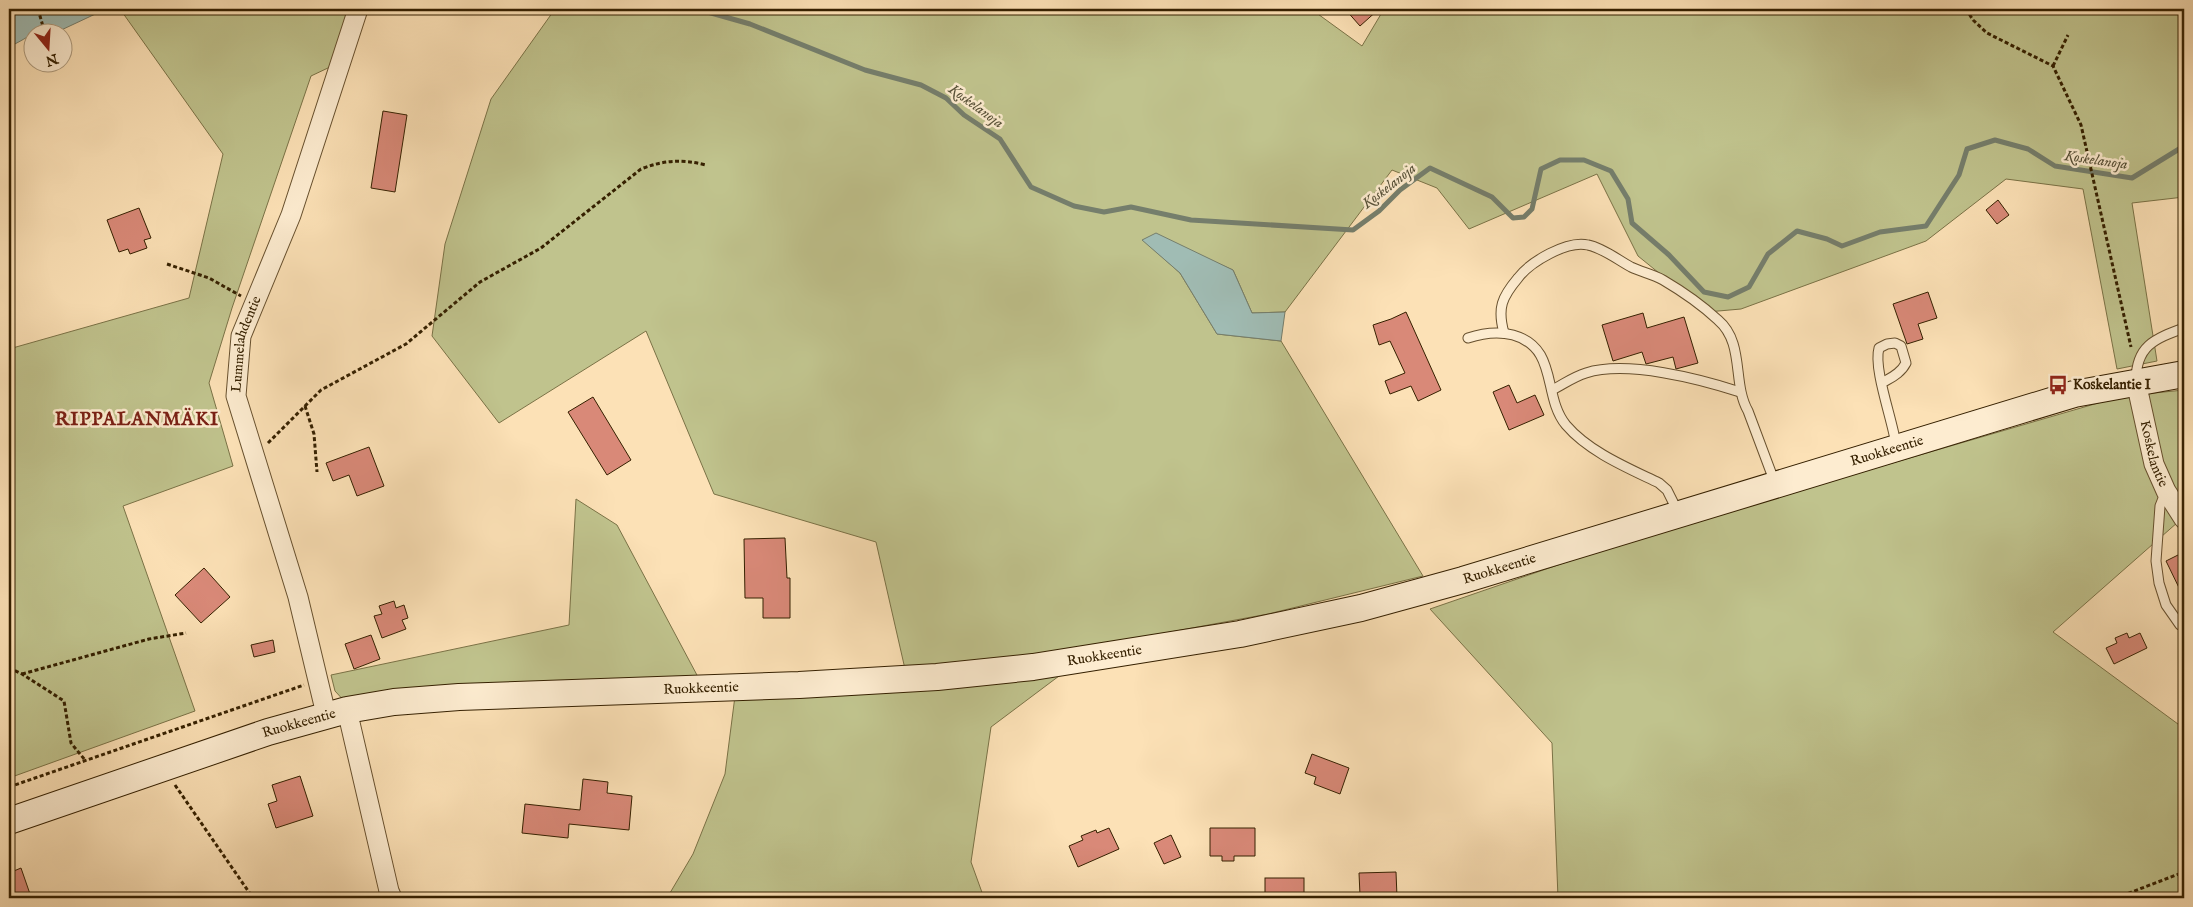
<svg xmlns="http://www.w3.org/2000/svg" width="2193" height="907" viewBox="0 0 2193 907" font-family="'IM FELL English',serif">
<rect width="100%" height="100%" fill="#fce1b6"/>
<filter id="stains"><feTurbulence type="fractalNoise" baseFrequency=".004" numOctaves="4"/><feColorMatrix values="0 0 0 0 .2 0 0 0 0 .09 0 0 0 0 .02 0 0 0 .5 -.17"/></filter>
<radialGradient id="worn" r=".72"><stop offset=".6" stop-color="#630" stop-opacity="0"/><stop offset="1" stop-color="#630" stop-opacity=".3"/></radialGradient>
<g fill="#c0c38d" stroke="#7a7246">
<path d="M120,9H351L330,67L311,76L232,308L209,383L233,466L123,506L195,711L9,778V349L189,298L223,154Z"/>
<path d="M555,9H1311L1362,46L1384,9H2184V197L2132,203L2157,361L2117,369L2083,189L2006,179L1926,241L1741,309L1707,312L1638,256L1597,174L1469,229L1437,188L1392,170L1285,312L1252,313L1233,270L1203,257L1143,240L1180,273L1217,334L1281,341L1423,576L1268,614L1051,654L905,669L876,542L714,494L646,331L499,423L432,336L445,244L491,99Z"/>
<path d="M2184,390V512L2170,488L2144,394Z"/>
<path d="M2122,396H2131L2178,522L2053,632L2182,727L2184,726V898H1558L1552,743L1430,609L1642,536Z"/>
<path d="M576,499L617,525L698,677L347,704L335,691L331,675L569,625Z"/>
<path d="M1063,673L991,727L971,862L984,898H667L693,854L725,774L735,696Z"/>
</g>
<g fill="#a0bcb4" stroke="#757e6c">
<path d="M9,9H106L57,32H46L44,26C33,34 23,40 9,47Z"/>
<path d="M1156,233L1233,270L1252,313L1285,312L1281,341L1217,334L1180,273L1142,240Z"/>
</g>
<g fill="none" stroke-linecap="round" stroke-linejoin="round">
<path stroke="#757e6c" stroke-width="5" d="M697,9L750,24L865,70L921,85L946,98L964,115L1000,139L1031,187L1074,206L1104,212L1131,207L1191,220L1353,230L1379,211L1400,190L1430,168L1492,197L1513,218L1524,217L1532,209L1541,169L1560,160H1584L1611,171L1628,199L1632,223L1669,255L1704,292L1728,297L1749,287L1768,254L1797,231L1827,239L1842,246L1880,232L1926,226L1959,175L1967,149L1995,140L2028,149L2055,166L2132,178L2184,146"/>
</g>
<g fill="#d98978" stroke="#352000">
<path d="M1345,9H1379L1360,26Z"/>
<path d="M383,111L407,115L395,192L371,188Z"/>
<path d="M1998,200L2009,215L1997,224L1986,210Z"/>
<path d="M139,208L151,238L144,240L147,248L130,254L128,249L119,252L107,220Z"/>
<path d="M1928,292L1937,318L1918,324L1923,339L1907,344L1893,304Z"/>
<path d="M1406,312L1441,390L1418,401L1411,386L1390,394L1385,381L1405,373L1390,341L1379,345L1373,325L1391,319Z"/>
<path d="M1643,313L1647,328L1684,317L1698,363L1676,369L1673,357L1646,364L1642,352L1613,361L1602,325Z"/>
<path d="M1509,385L1517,403L1535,395L1544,415L1509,430L1493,392Z"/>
<path d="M593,397L631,460L607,475L568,412Z"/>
<path d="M369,447L384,486L357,496L349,475L333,481L326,463Z"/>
<path d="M785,538L787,578H790V618H763V598H745L744,539Z"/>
<path d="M2184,552V598L2166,561Z"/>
<path d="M204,568L230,597L201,623L175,595Z"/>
<path d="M394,601L396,608L404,605L408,618L402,620L406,629L382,638L374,616L382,614L379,606Z"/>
<path d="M2127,633L2129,638L2140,633L2147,648L2114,664L2106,648L2117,643L2115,638Z"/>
<path d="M371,635L380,659L354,669L345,644Z"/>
<path d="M273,640L275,652L254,657L251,645Z"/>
<path d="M1312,754L1349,768L1340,794L1314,784L1316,777L1305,773Z"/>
<path d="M300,776L313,816L276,828L268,804L277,801L272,785Z"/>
<path d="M583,779L608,782L607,793L632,796L629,830L569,824L568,838L522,833L525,804L580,810Z"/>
<path d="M1109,828L1119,849L1078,867L1069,846L1083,840L1081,836L1096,830L1097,833Z"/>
<path d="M1210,828H1255V856H1234V861H1222V856H1210Z"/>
<path d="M1171,835L1181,857L1164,864L1154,843Z"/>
<path d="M21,868L30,894L17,898H9V873Z"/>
<path d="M1396,872L1397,897L1379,898L1378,894L1360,895L1359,873Z"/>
<rect x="1265" y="878" width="39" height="20"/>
</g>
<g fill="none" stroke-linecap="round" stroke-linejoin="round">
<defs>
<g id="lane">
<path d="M1504,333C1497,308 1502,297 1518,278C1530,262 1567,240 1588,245C1603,248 1618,260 1631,267C1641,272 1653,274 1663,280C1680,290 1703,306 1718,320C1745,343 1732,383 1748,411L1775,483"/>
<path d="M1468,338C1483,333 1498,331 1513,335C1559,348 1542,396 1566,425C1589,452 1628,468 1659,483L1667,490L1678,512"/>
<path d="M2136,381C2136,346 2154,339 2184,328"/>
<path d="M1882,383C1892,377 1901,373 1906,363L1901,346L1895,343L1887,344L1879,348C1873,369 1893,421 1896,445"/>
<path d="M1552,390C1564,384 1573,377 1586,373C1627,360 1700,379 1740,392"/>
<path d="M2166,491L2160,506L2156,561L2159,583L2166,605L2180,625"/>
</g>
<g id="street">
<path id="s1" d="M2136,382L2154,464L2166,491L2184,519"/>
<path d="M347,710L389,891L392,898"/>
<path id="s2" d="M326,714L298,597L236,396L241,336L291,215L358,9"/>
</g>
<g id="secondary">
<path id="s3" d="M9,821L268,732L347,710L394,702L459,697L799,685L937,677L1033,667L1240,634L1361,608L1463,580L2074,394L2184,374"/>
</g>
</defs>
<use href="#lane" stroke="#67502e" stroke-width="11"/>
<use href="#street" stroke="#67502e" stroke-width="21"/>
<use href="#secondary" stroke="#352000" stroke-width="28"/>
<g stroke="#352000" stroke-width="3" stroke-dasharray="4 2.5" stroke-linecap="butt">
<path d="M38,9L44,30"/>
<path d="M1966,9L1973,20L1987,33L2053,66L2081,125L2131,347"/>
<path d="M2053,66L2068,35"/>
<path d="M167,264L209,278L241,296"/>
<path d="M305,406L314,434L317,472"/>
<path d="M268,443L321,390L406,344L480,282L541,248L641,169C664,160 682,159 706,165"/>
<path d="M9,668L22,674L64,701L71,743L85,760"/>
<path d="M22,674L149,639L186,633"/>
<path d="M175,785L253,898"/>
<path d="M9,787L304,685"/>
<path d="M2116,898L2184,872"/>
</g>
<use href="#lane" stroke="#fdecd0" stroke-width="9"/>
<use href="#street" stroke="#fdecd0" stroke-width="19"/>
<use href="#secondary" stroke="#fdecd0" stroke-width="26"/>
</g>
<defs>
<symbol id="bus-bare" viewBox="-9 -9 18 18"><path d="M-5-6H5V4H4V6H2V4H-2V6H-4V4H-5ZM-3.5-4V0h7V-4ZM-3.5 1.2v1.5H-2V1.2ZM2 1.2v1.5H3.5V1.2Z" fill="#8f2418" stroke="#fdecd0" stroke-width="2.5" paint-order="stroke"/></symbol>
</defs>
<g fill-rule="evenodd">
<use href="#bus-bare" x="2044" y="371" width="28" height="28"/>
</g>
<g text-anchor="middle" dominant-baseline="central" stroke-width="5" stroke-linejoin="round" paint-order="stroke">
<g font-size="14" fill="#352000" stroke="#fdecd0">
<text stroke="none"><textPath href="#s2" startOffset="384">Lummelahdentie</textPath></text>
<text stroke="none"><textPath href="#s3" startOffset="1926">Ruokkeentie</textPath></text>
<text stroke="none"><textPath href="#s1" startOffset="74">Koskelantie</textPath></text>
<text stroke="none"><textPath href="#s3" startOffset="1521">Ruokkeentie</textPath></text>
<text stroke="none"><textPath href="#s3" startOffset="1116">Ruokkeentie</textPath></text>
<text stroke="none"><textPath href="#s3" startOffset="711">Ruokkeentie</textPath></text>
<text stroke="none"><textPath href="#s3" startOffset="306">Ruokkeentie</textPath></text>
</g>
<g font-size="14" font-weight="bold" fill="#352000" stroke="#fdecd0" text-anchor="start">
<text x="2073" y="385">Koskelantie I</text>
</g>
<g font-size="15" font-style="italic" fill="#554f36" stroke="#fdecd0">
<text transform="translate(976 106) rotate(36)">Koskelanoja</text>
<text transform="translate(2096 160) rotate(8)">Koskelanoja</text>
<text transform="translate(1389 186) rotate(-38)">Koskelanoja</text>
</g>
<g font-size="19" font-weight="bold" letter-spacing="1" fill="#7a1f14" stroke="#fdecd0">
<text x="137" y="420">RIPPALANMÄKI</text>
</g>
</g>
<rect width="2193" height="907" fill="none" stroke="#fce1b6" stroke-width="30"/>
<rect x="10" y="10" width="2173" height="887" fill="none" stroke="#352000" stroke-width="2.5"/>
<rect x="15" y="15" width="2163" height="877" fill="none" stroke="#352000"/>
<g transform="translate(48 48) rotate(162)"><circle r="24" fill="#fdecd0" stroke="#ad9a7d"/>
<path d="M0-4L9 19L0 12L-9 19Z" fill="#8f2418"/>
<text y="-8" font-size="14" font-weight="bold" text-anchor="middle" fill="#352000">N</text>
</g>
<rect width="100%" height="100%" filter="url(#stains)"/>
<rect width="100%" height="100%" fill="url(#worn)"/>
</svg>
